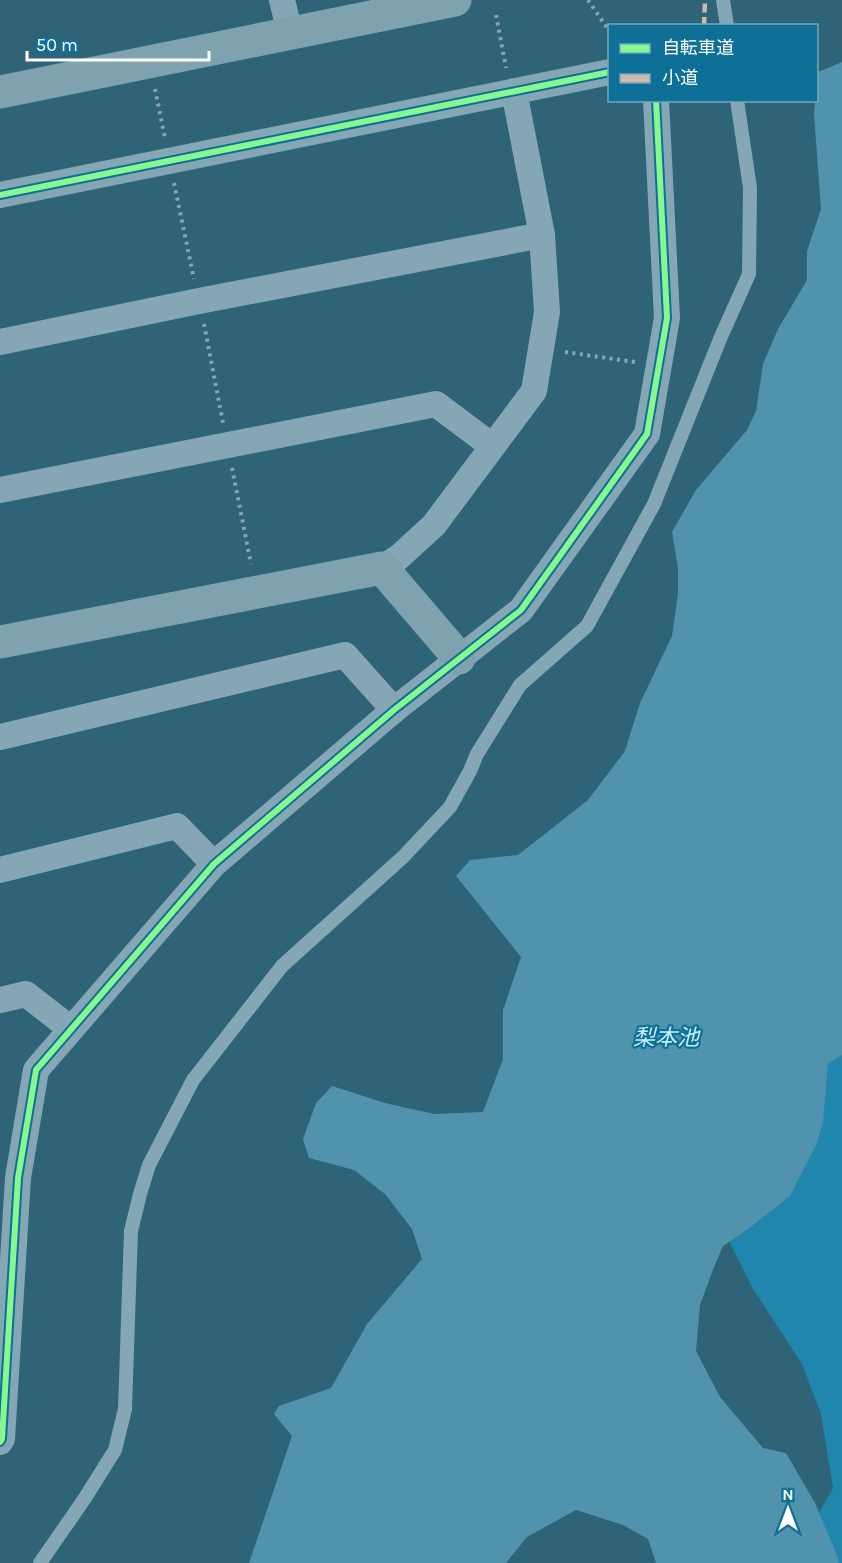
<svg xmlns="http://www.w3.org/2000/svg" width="842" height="1563" viewBox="0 0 842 1563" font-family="Karla,'Noto Sans JP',sans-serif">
<rect width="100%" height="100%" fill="#2e6378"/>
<path fill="#2086ad" d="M842,961V1563H753L801,1544L833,1488L821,1414L802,1364L753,1289L728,1239Z"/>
<path fill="#5192ac" d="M842,62V1055L828,1063L823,1123L816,1145L790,1196L748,1229L723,1246L714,1267L700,1305L696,1351L720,1397L763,1448L786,1453L815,1503L839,1560L838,1563H656L648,1539L623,1525L576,1510L527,1537L506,1563H249L292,1436L274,1414L279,1406L331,1388L367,1324L422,1259L412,1229L385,1194L354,1170L309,1158L303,1139L316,1103L332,1086L385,1103L434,1114L483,1112L503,1059V1010L521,957L456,876L470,860L518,855L588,800L625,751L640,703L672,636L678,594V568L672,532L696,490L747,430L756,411L763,364L778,329L807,280V251L821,209L814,114L815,101L816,100L818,72Z"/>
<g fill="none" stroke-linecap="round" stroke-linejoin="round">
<g stroke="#85a6b4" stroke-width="4" stroke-dasharray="3 4.5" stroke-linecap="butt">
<path d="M588,0L610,32"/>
<path d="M496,15L506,68"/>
<path d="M155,89L165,138"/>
<path d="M174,183L194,279"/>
<path d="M204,324L223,423"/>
<path d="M565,352L635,362"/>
<path d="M232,468L251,564"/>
</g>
<g stroke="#85a6b4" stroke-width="14">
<path d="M723,0L727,26"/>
<path d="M40,1563L85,1498L115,1450L125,1409L131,1231L140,1194L149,1165L193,1080L282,966L403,857L450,807L470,771L477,754L520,685L587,626L654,504L720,339L749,274L750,188L737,100"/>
</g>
<g stroke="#85a6b4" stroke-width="26">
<path d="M282,0L290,33"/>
<path d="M0,195L610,72"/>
<path d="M0,342L199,301L542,235"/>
<path d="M0,490L436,404L492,446"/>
<path d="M382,568L399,557L434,525L534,391L547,312L542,235L514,91"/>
<path d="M0,737L345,655L394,710"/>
<path d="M0,870L177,826L214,864"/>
<path d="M0,1000L26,994L71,1029"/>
<path d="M0,1442L2,1439L18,1178L36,1070L214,864L394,710L521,610L647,434L667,318L656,100"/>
</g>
<g stroke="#7fa2af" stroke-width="33">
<path d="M0,92L455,0"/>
<path d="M0,642L382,568L459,658"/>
</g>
<path stroke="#d1b7ad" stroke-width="4.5" stroke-dasharray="9 4.5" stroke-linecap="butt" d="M704,26L705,0"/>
<defs>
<g id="cycleway">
<path d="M0,195L610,72"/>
<path d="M0,1442L2,1439L18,1178L36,1070L214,864L394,710L521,610L647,434L667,318L656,100"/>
</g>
</defs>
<use href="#cycleway" stroke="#0f7097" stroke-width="10"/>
<use href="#cycleway" stroke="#87f88f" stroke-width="6"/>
</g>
<g text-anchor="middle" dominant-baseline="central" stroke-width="4.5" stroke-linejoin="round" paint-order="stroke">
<g font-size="22" font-style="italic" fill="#c8effc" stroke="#0f7097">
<text x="666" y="1038">梨本池</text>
</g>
</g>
<rect x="608" y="24" width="210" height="78" fill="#0f7097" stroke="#6fa9c1" stroke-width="1.5"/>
<rect x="620" y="44" width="30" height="9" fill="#87f88f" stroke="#6fa9c1" stroke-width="1.5"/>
<text x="662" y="54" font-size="18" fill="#ffffff">自転車道</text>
<rect x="620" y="74" width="30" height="9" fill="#d1b7ad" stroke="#6fa9c1" stroke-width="1.5"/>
<text x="662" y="84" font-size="18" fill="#ffffff">小道</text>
<g transform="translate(788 1509)" stroke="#0f7097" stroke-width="4.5" paint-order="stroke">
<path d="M0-4.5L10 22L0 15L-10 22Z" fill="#ffffff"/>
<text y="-9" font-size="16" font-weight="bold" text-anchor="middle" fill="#ffffff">N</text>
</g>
<path d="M27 51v9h182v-9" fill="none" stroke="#ffffff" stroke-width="3"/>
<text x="36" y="51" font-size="18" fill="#ffffff" stroke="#0f7097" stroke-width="4.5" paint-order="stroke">50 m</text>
</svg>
